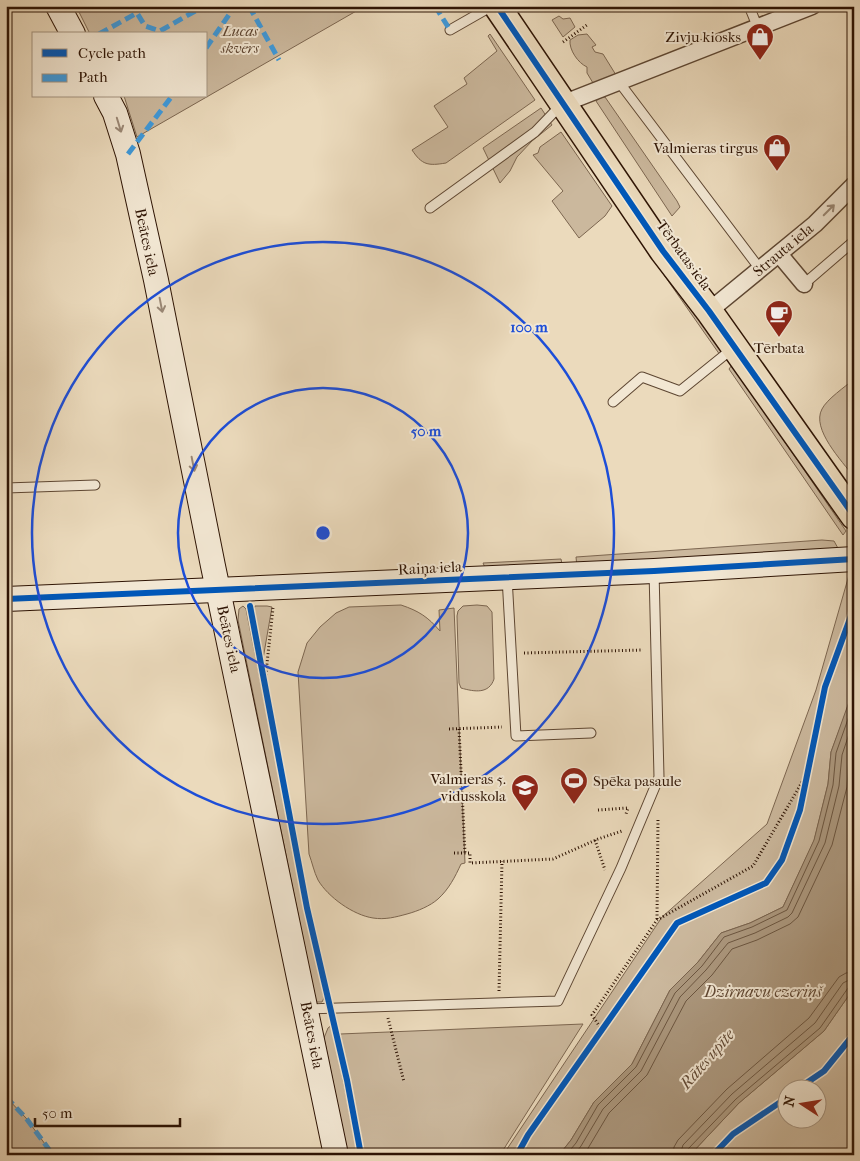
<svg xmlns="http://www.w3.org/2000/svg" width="860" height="1161" viewBox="0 0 860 1161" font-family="'IM FELL French Canon',serif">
<rect width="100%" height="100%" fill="#ebdabc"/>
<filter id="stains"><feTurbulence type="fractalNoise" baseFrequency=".004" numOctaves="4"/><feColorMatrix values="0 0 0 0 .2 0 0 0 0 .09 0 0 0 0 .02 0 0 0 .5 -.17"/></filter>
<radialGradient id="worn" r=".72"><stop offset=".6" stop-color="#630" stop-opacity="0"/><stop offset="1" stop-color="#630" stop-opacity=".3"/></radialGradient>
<g fill="#cbb89d" stroke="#7c6650" fill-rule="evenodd">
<path d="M76,6H365L137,137L124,96H206V34H90Z"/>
<path d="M559,16L563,19L570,18L575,27L563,37L552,20Z"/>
<path d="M490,34L535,100L446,163C428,166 422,165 412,150L448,127L434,106L467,84L464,78L497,51L488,36Z"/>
<path d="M587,34L596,45L592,47L595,52L603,54L616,75L593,83L587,73V67C578,63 569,50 570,40L578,35Z"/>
<path d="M605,97L677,201L680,207L672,216L596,101L600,98Z"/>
<path d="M541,108L552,125L532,141L517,157L510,171L500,183L483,148Z"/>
<path d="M561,132L612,206L605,216L579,238L552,201L563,191L533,155L538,153L540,147Z"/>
<path d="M668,271L723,353L720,355L664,275Z"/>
<path d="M732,365L846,531L843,535L729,369Z"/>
<path d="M854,379V477C842,461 811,429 822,409C827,399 845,387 854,379Z"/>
<path d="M822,540L834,541L839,550L577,567L576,557Z"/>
<path d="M561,559L562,564L487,572L483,563Z"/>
<path d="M851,568H854V691L831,752L828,784L814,841L783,907L750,923L721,933L698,962L670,990L632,1064L594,1102L571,1140L559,1155H503L662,917L767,824L816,690Z"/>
<path d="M401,605C419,611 428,617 440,631L439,610L454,608L465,863L461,864C455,877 449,889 438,899C430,906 418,911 407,914C396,917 385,920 373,918C353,915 328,897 318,880C314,872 312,862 309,854L298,672L307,643L320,627L336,613L349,607Z"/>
<path d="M477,605L487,606L492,612L494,679C489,694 475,692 461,688L459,683L457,616L458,611L463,606Z"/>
<path d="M243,606L246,609L324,998L322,1002H316L238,620L239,609Z"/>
<path d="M255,606H267L272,607L263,659L253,613Z"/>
<path d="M854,988V1026L845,1039L854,1043V1155H690L739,1103L824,1031ZM788,1088H818V1118H788Z"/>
<path d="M583,1024L500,1155H363L340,1034Z"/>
<path d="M332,1025L358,1155H348L324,1038L328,1028Z"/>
<path d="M6,1097L26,1118L53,1155H6Z"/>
</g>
<path fill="#ab977d" stroke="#79634d" d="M854,688V988L824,1031L739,1103L690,1155H559L571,1140L594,1102L632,1064L670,990L698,962L721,933L750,923L783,907L814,840L828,784L831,752Z"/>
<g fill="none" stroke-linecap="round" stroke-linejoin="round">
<g stroke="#6c5640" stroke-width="1">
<path d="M566,1155L576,1143L598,1105L636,1067L675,993L702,966L724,937L752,927L787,910L819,841L833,785L836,753L854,702"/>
<path d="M574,1155L581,1146L603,1109L641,1071L680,997L706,970L728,943L755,933L788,917L792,913L825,843L839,786L842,755L854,719"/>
<path d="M584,1155L609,1113L647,1075L686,1001L712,975L732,949L757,940L790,924L798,917L832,845L847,787L849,756L854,742"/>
<path d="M673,1155L674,1147L678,1140L727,1089L809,1018L839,977L846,973L854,972"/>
<path d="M680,1155L683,1145L732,1094L815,1023L843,983L849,980H854"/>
<path d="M687,1155L688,1149L736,1099L820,1028L848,988L854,986"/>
</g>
<defs>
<g id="lane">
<path d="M749,6L758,28"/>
<path d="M450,30L492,6"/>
<path d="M619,82L760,269"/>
<path d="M430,208L535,132L560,106"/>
<path d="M804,284L854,241"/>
<path d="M613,402L642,377L680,391L732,349"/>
<path d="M6,488L95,485"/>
<path d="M507,577L516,736L591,733"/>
<path d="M307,1009L558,1001L621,868L659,777L654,571"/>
</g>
<g id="street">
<path d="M562,104L812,6"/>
<path d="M779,254L804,284"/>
<path d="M709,311L815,224L854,185"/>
</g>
<g id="secondary">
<path d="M58,6L73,34"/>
<path d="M106,96L115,113L128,154L156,280L213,566L336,1155"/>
<path d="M6,599L654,571L854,559"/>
</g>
<path id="primary" d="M497,6L663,251L709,311L854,516"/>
</defs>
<use href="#lane" stroke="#5d4632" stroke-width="11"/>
<use href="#street" stroke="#5d4632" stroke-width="19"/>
<use href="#secondary" stroke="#2e1404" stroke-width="26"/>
<use href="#primary" stroke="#2e1404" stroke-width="29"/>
<g stroke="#2e1404" stroke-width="3" stroke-dasharray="1 2.5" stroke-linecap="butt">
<path d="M563,42L587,25"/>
<path d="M852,613L854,607"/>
<path d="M524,653L643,650"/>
<path d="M265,682L273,608"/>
<path d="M449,729L502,727"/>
<path d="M459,729L465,853"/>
<path d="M462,794H471"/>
<path d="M598,810L628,808L626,814"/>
<path d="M595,840L605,870"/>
<path d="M454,853H470V863L553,859L598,839L622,831"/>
<path d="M657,919L658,818"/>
<path d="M499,991L502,861"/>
<path d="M388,1018L404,1082"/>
<path d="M602,1030L592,1015L657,920L753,866L808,772"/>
</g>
<use href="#lane" stroke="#f2e7d3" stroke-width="9"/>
<use href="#street" stroke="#f2e7d3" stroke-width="16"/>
<use href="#secondary" stroke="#f2e7d3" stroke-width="24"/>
<use href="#primary" stroke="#ebdabc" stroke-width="26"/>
<g stroke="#3d9add" stroke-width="5" stroke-dasharray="10 5" stroke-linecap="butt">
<path d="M249,6L279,60"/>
<path d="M435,6L450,30"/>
<path d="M99,34L137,13L145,26L160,31L204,6"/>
<path d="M206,48L235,6"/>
<path d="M128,154L172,96"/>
<path d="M6,1097L26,1118L53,1155"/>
</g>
<defs>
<g id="cycleway">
<path d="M497,6L663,251L709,311L854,516"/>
<path d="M6,599L654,571L854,559"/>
<path d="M250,606L307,908L347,1080L361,1155"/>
<path d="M799,1088L824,1071L854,1034"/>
<path d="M517,1155L528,1135L677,923L766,883L782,860L800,810L825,687L852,613"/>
<path d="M713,1155L733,1134L788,1097"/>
</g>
</defs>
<use href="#cycleway" stroke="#f2e7d3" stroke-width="9"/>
<use href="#cycleway" stroke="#0057b8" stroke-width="6"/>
</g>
<defs><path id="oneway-shaft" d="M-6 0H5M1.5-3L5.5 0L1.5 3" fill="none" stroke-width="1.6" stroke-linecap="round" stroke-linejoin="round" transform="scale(1.25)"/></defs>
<g stroke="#9a8876">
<use href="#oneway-shaft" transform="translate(119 125) rotate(73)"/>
<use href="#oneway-shaft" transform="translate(829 210) rotate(-45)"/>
<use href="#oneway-shaft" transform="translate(161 305) rotate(79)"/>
<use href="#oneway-shaft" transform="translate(193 464) rotate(79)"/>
</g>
<g fill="none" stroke="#1d4ed8" stroke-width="2.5">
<circle cx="323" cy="533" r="145"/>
<circle cx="323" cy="533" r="291"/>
</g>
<defs>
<symbol id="shop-pin" viewBox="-11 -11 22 30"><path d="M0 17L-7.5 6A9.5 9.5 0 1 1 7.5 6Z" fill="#8f2418" stroke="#f2e7d3"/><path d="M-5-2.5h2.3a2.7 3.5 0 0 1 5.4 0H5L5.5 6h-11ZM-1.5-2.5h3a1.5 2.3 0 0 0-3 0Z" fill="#fff"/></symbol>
<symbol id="cafe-pin" viewBox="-11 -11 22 30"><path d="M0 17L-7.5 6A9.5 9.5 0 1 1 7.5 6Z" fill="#8f2418" stroke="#f2e7d3"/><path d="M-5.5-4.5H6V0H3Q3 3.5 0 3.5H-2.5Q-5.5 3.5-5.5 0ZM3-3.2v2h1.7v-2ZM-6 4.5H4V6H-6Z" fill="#fff"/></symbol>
<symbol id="stadium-pin" viewBox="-11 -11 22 30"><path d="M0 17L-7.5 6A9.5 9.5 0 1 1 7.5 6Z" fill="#8f2418" stroke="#f2e7d3"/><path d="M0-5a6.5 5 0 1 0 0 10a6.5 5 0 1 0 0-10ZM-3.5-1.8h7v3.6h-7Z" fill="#fff"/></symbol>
<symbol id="school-pin" viewBox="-11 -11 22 30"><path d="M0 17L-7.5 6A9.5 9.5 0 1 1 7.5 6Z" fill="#8f2418" stroke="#f2e7d3"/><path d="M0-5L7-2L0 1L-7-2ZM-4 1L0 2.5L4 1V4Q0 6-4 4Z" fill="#fff"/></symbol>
</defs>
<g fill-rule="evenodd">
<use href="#shop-pin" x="744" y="21" width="32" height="43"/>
<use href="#shop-pin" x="761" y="132" width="32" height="43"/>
<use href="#cafe-pin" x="763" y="298" width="32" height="43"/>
<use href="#stadium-pin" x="558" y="765" width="32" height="43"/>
<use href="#school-pin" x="509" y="772" width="32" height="43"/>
</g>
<g text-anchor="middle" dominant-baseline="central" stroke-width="4" stroke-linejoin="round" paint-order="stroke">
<g font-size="15" font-style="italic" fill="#5d4532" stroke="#f2e7d3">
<text x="240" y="31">Lucas<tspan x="240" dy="17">skvērs</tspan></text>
</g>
<g font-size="15" fill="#2e1404" stroke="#f2e7d3" text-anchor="end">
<text x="741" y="37">Zivju kiosks</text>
<text x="758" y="148">Valmieras tirgus</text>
<text x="779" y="348" text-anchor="middle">Tērbata</text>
<text x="506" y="779">Valmieras 5.<tspan x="506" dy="17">vidusskola</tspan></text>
<text x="593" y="781" text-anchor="start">Spēka pasaule</text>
</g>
<g font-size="15" fill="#2e1404" stroke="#f2e7d3">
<text transform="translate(147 242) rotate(78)">Beātes iela</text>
<text transform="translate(783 250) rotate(-40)">Strauta iela</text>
<text transform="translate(684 255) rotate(54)">Tērbatas iela</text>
<text transform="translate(430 568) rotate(-3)">Raiņa iela</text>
<text transform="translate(229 639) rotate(78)">Beātes iela</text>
<text transform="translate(312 1035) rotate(79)">Beātes iela</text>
</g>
<g font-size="16" font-style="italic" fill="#604834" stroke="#f2e7d3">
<text x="763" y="991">Dzirnavu ezeriņš</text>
<text transform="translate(707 1059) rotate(-49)">Rātes upīte</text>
</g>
</g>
<circle cx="323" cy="533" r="8" fill="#1d4ed8" stroke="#f2e7d3" stroke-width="2.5"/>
<g font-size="15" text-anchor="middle" font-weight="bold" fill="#1d4ed8" stroke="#f2e7d3" stroke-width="4" stroke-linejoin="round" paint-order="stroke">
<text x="529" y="332">100 m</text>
<text x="426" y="436">50 m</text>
</g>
<rect width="860" height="1161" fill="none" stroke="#ebdabc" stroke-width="25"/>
<rect x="8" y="8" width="845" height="1146" fill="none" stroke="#2e1404" stroke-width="2.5"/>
<rect x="12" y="12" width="835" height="1136" fill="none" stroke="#2e1404"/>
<rect x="32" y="32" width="175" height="65" fill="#f2e7d3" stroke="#a49380"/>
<rect x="42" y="49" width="25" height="8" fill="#0057b8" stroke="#a49380"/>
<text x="78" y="58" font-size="15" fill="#2e1404">Cycle path</text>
<rect x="42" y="74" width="25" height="8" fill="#3d9add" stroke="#a49380"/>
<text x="78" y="82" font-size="15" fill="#2e1404">Path</text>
<g transform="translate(802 1104) rotate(282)"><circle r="24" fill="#f2e7d3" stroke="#a49380"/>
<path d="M0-4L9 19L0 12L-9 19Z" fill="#8f2418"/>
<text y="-8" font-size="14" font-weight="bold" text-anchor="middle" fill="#2e1404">N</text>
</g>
<path d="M35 1118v8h145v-8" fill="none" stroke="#2e1404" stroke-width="2.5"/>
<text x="42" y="1118" font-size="15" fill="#2e1404" stroke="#f2e7d3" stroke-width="4" paint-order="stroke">50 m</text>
<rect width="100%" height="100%" filter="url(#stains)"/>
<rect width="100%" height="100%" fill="url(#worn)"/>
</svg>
